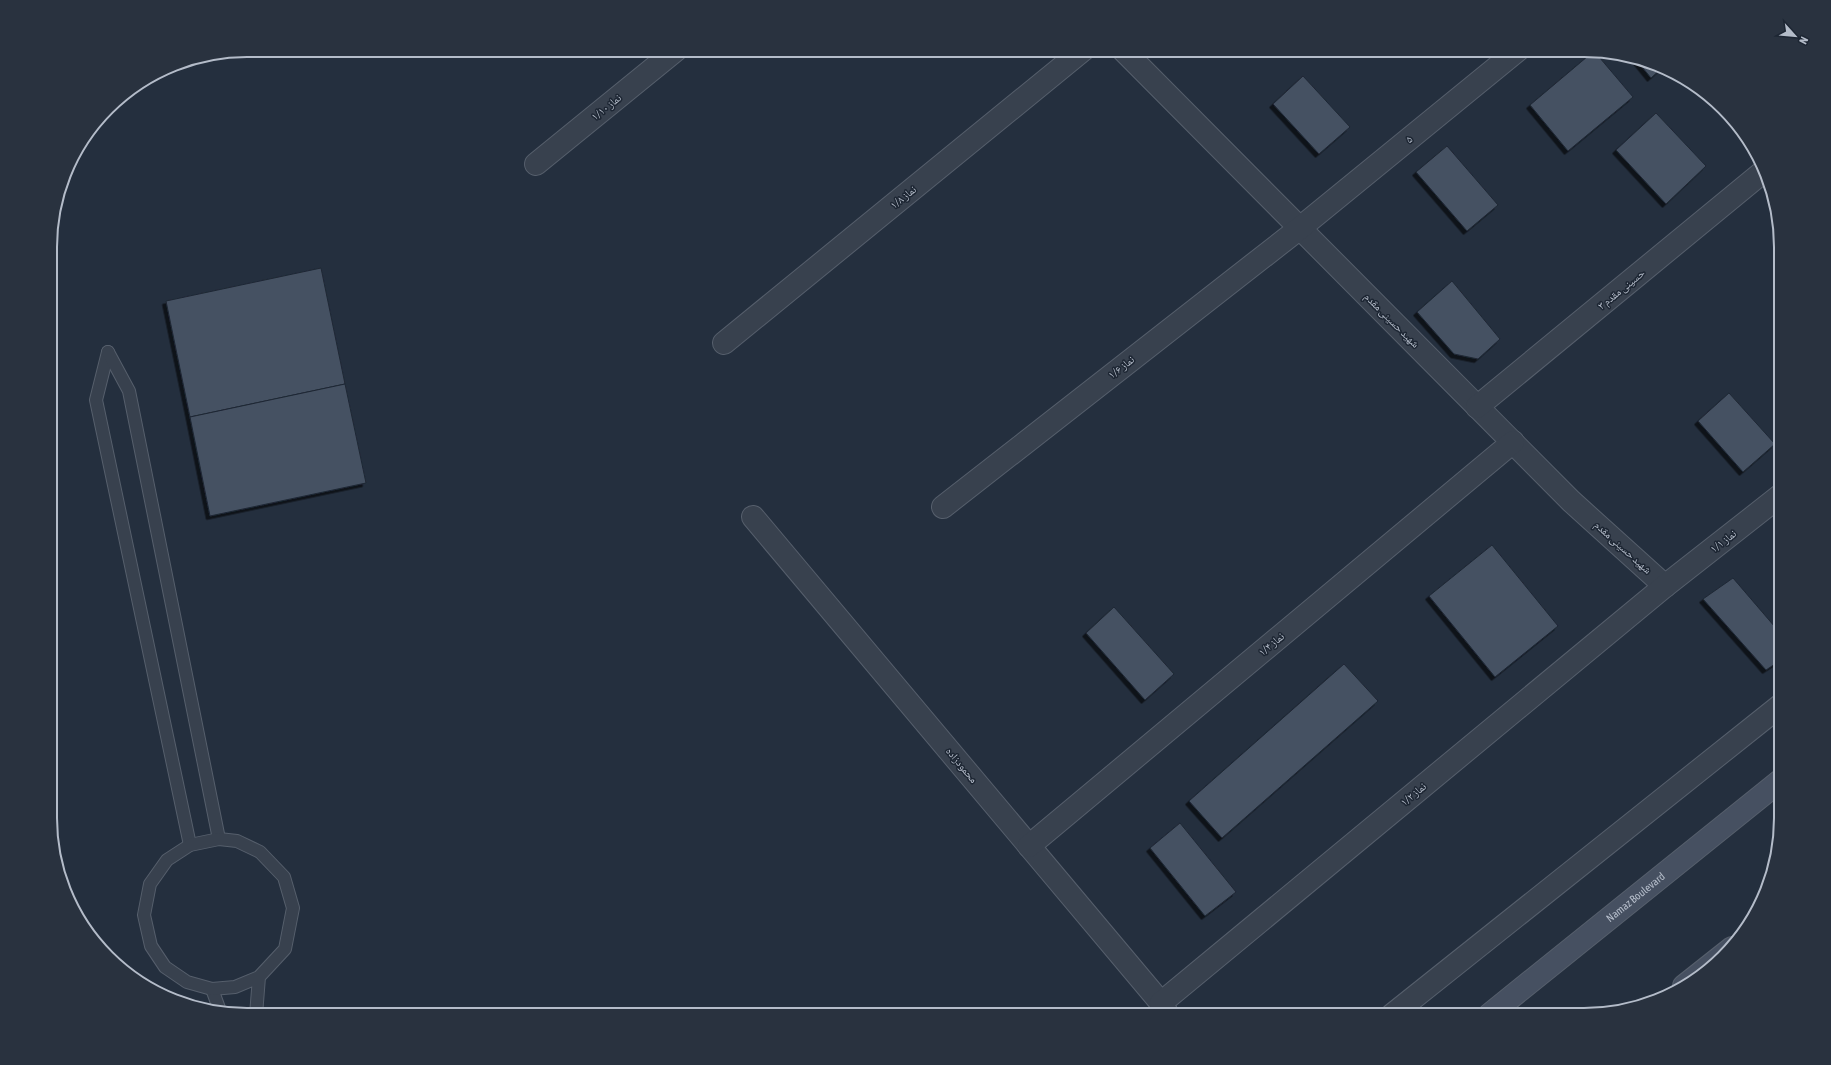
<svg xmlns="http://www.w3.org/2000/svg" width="1831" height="1065" viewBox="0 0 1831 1065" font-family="'Asap Condensed','Noto Naskh Arabic',sans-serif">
<defs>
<filter id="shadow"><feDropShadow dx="-3.5" dy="3.5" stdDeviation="0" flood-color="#0009"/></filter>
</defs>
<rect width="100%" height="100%" fill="#242f3e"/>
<g fill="#455162" stroke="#1f2835" filter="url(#shadow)">
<path d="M1594,51L1633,97L1568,151L1530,105Z"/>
<path d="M1634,57H1635L1662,68L1651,78Z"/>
<path d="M1303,76L1350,127L1319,154L1273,104Z"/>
<path d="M1656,113L1706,166L1666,204L1616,150Z"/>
<path d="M1447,146L1498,205L1467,231L1416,172Z"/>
<path d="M321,268L345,384L190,417L166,301Z"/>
<path d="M1452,281L1500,339L1478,359L1454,354L1417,312Z"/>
<path d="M345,384L366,483L210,516L190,417Z"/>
<path d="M1729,393L1775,444L1743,472L1698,421Z"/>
<path d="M1492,545L1558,626L1495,677L1429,596Z"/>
<path d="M1733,578L1781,634V660L1766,670L1703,599Z"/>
<path d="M1114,607L1174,674L1145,700L1086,633Z"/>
<path d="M1344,664L1378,701L1222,838L1189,801Z"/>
<path d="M1180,823L1236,892L1205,916L1150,848Z"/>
</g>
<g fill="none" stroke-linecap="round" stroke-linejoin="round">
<defs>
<g id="service">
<path d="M108,352L96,400L190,845"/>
<path d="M108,352L129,391L219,839"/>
<path d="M212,989L220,1011"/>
<path d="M256,1015L259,977L285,949L293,908L284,877L260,852L237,841L219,839L190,845L167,860L150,884L144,915L151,946L165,967L187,982L212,989L235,987L259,977"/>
</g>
<g id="minor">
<path d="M1123,50L1571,501L1665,586"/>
<path d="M536,164L676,50"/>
<path d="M724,343L1083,50"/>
<path d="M1477,407L1764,171"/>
<path d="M943,507L1300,228L1518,50"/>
<path d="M753,517L1161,1003L1168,1015"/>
<path d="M1029,846L1513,442"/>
<path d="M1161,1003L1665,586L1781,495"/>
<path d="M1392,1015L1781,705"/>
</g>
<g id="secondary">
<path d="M1684,986L1732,948"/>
<path id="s1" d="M1489,1015L1781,780"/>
</g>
</defs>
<use href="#service" stroke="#565f6c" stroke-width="14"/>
<use href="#minor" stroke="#565f6c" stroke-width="24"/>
<use href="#secondary" stroke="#565f6c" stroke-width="24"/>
<use href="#service" stroke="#38414e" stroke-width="12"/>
<use href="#minor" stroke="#38414e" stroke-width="22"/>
<use href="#secondary" stroke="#465061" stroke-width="22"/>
</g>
<g text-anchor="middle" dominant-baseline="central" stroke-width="3" stroke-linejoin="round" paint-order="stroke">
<g font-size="11" fill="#b4bcc9" stroke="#1d2633">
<text transform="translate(606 107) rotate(-39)">نماز ۱/۱۰</text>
<text transform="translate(1409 139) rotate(-39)">۵</text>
<text transform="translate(903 197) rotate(-39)">نماز ۱/۸</text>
<text transform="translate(1621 289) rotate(-39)">حسینی مقدم ۳</text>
<text transform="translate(1392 320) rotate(45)">شهید حسینی مقدم</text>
<text transform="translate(1121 367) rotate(-38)">نماز ۱/۶</text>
<text transform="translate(1723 541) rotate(-38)">نماز ۱/۱</text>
<text transform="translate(1623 547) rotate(42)">شهید حسینی مقدم</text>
<text transform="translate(1271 644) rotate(-40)">نماز ۱/۴</text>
<text transform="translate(962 765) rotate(50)">محمودزاده</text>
<text transform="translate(1413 794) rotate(-40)">نماز ۱/۲</text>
<text stroke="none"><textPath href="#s1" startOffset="188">Namaz Boulevard</textPath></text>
</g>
</g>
<path d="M0 0H1831V1065H0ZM247 57H1584A190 190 0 0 1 1774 247V818A190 190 0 0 1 1584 1008H247A190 190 0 0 1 57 818V247A190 190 0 0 1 247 57Z" fill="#29323f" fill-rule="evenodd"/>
<path fill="none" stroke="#b4bcc9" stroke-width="2" d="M247 57H1584A190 190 0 0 1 1774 247V818A190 190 0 0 1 1584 1008H247A190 190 0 0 1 57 818V247A190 190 0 0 1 247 57Z"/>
<g transform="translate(1795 36) rotate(117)" stroke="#1d2633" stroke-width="3" paint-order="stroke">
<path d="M0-3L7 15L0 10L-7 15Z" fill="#b4bcc9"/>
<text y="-6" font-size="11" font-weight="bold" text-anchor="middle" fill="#b4bcc9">N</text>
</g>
</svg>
